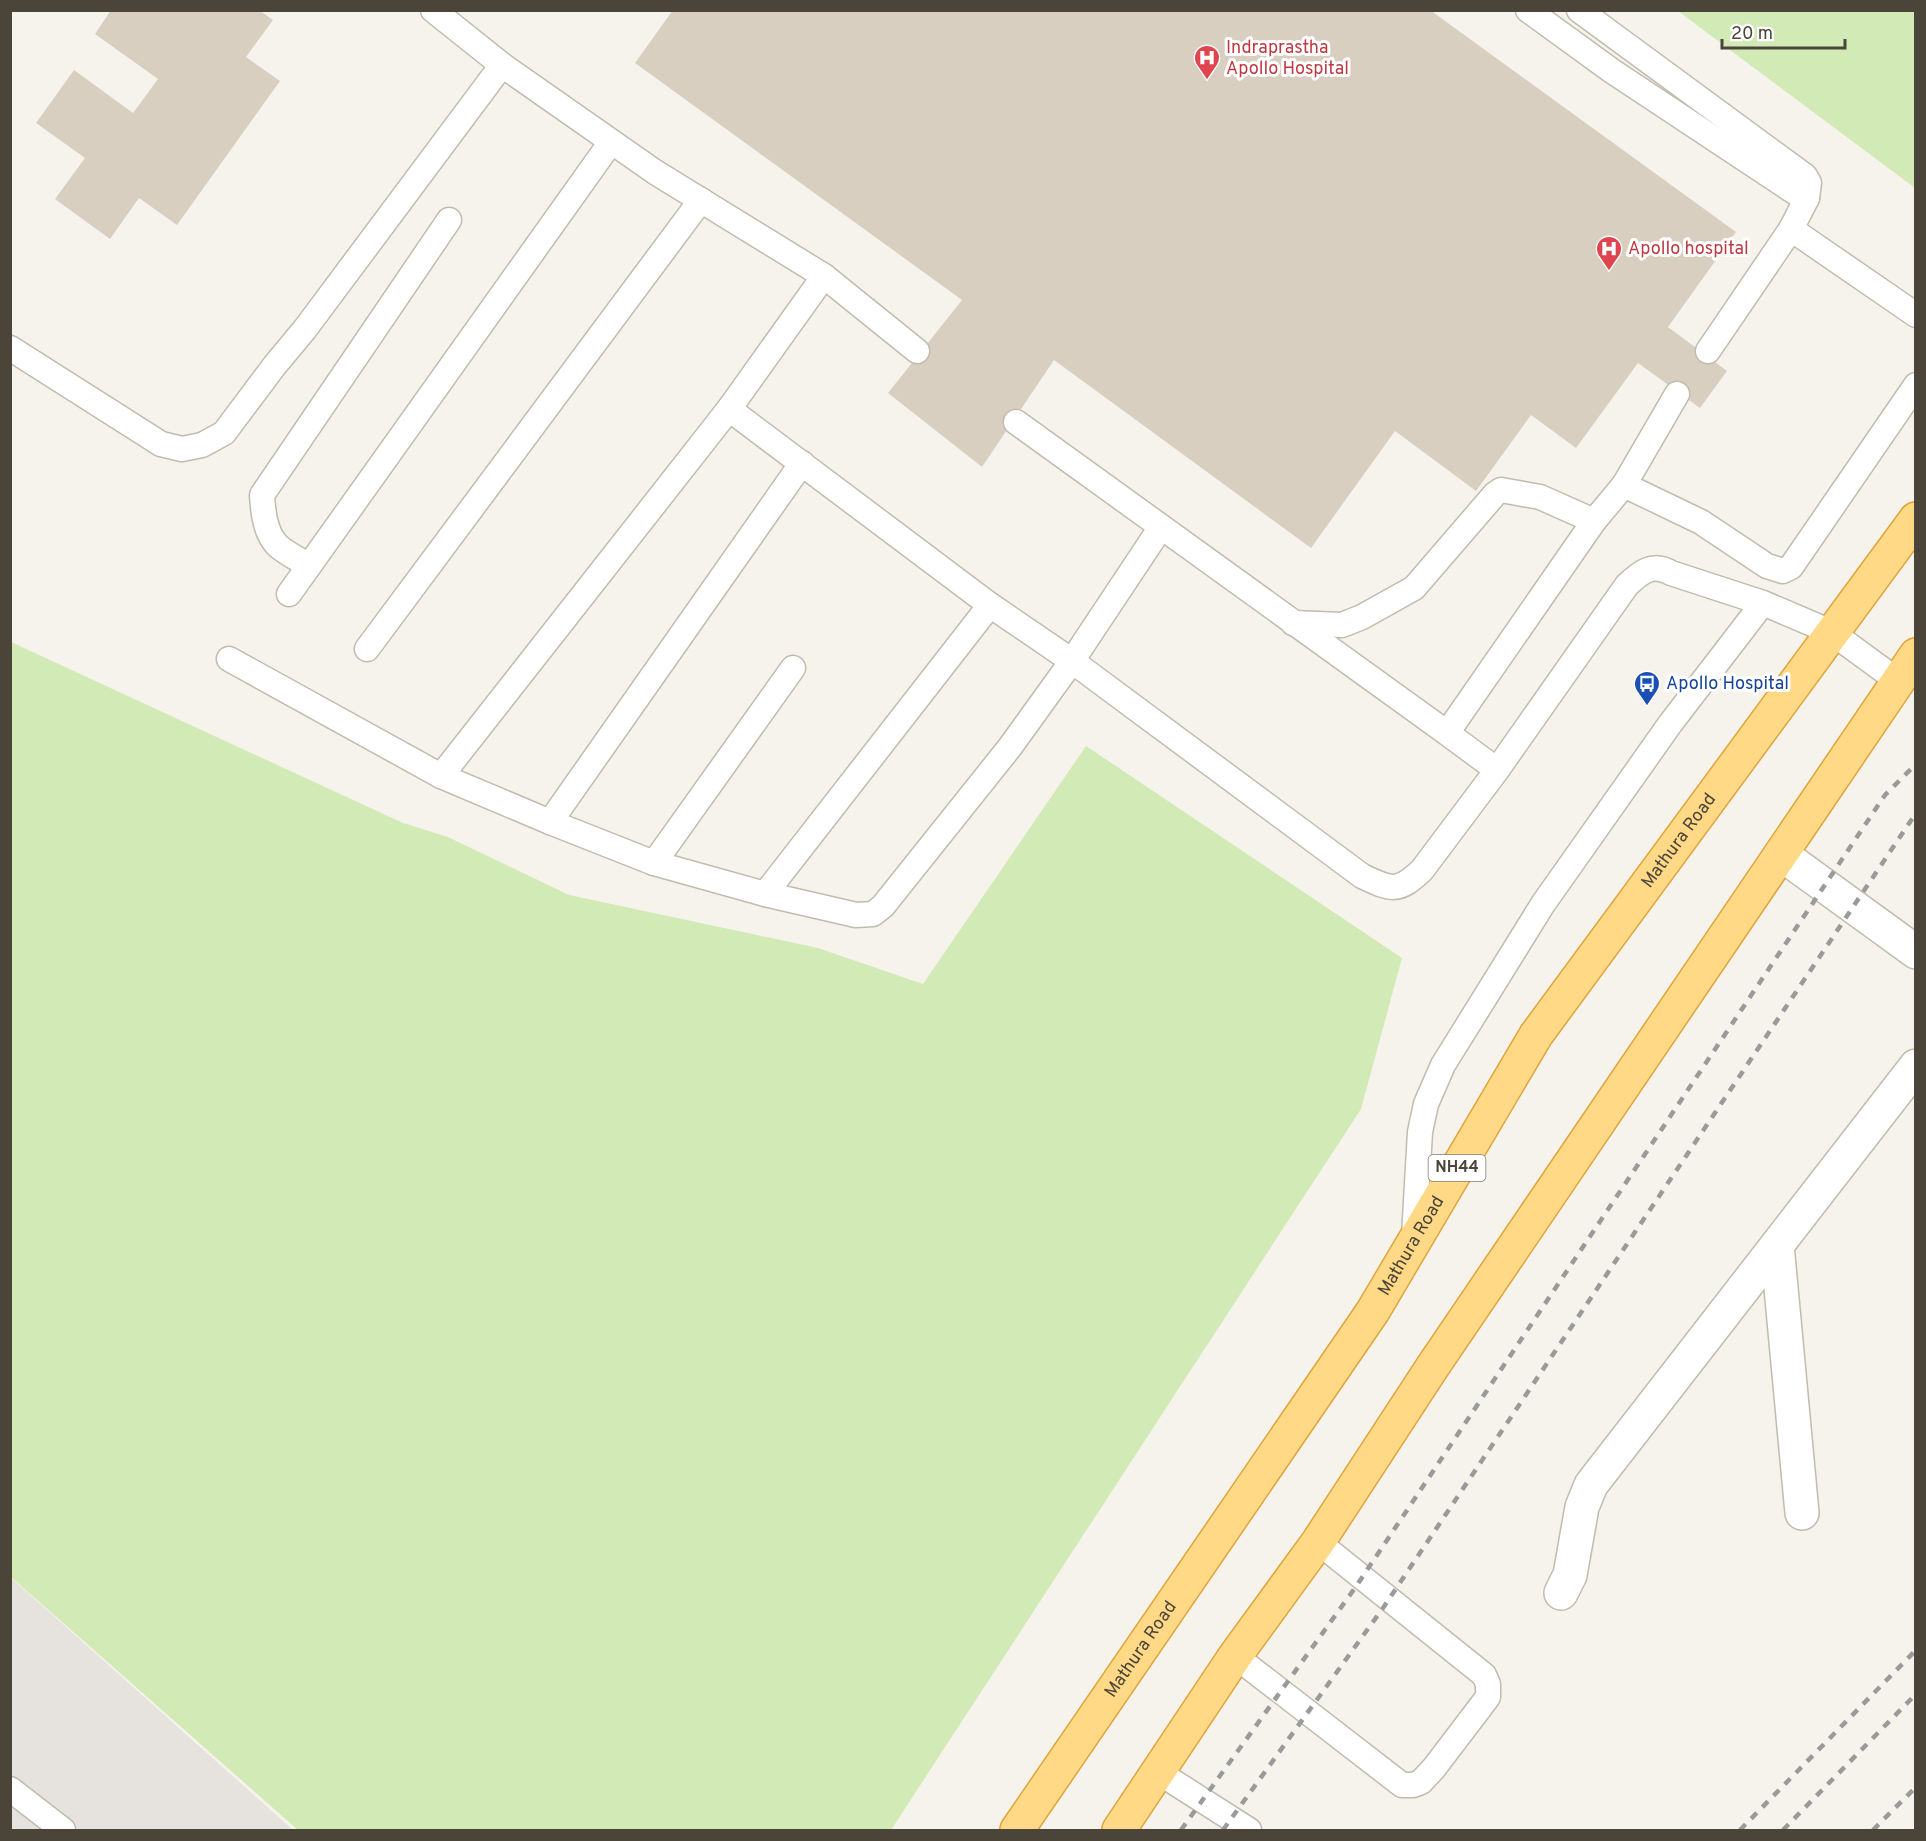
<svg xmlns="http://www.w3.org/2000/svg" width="1926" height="1841" viewBox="0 0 1926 1841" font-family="Overpass,sans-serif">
<rect width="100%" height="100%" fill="#f6f3ec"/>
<path fill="#e6e2dd" d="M10,1577L56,1618L293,1830H11Z"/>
<g fill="#d2eab5">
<path d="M1678,11H1915V188Z"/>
<path d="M11,642L403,823L448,837L569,895L818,948L923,984L1086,746L1402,958L1361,1109L891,1830H298L11,1577Z"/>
</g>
<g fill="#d8cfc1">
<path d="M111,10H259L273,20L246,57L280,81L177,225L139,198L110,239L55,199L85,158L36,123L74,70L133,113L158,79L95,34Z"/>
<path d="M673,10H1430L1736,232L1668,327L1727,371L1700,408L1638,363L1576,448L1531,415L1476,491L1395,431L1311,548L1054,360L982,467L888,393L962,300L635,63Z"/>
</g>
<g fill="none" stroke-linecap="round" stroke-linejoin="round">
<defs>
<g id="service">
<path d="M433,10L502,65L655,172L824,276"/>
<path d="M1528,10L1612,71L1796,193L1807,198"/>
<path d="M1579,10L1805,176L1809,183L1807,198L1791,229L1708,351"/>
<path d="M1791,229L1916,315"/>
<path d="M10,348L161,444L182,449L202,445L224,433L275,365L305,329L502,65"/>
<path d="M917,351L824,276L729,409L990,605L1072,661L1362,876C1391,890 1398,893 1422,870L1497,770L1627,585C1641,572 1653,562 1671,573L1763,603L1831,632L1898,681"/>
<path d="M1016,422L1447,733L1594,521L1624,485L1701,522L1767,566L1783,571L1791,567L1916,385"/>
<path d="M1624,485L1677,394"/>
<path d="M309,566C299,559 285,553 277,545C265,532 263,512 262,495L449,220"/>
<path d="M289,594L611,142"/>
<path d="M990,605L765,894L856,915L873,914L883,906L1010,747L1072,661L1161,527"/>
<path d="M1293,623L1342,625L1362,617L1414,588L1495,494L1501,490L1540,497L1594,521"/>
<path d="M367,649L701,200"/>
<path d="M229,659L441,776"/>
<path d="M1447,733L1497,770"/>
<path d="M550,822L441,776L729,409"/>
<path d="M654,863L550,822L802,463"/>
<path d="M765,894L654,863L793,668"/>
<path d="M1414,1236L1420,1132L1426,1104L1443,1065L1543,904L1670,724L1763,603"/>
<path d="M1235,1656L1402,1785H1413L1421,1782L1434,1768L1488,1697V1684L1484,1675L1318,1542"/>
<path d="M1158,1772L1249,1830"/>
<path d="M10,1789L63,1830"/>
</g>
<g id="minor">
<path d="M1781,854L1916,952"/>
<path d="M1777,1245L1802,1513"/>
<path d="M1561,1593L1570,1575L1582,1507L1591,1485L1916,1066"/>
</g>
<g id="trunk">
<path id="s1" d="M1017,1830L1373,1311L1536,1035L1916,519"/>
<path d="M1119,1830L1235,1656L1318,1542L1433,1366L1916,655"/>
</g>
</defs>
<use href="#service" stroke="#c2bbae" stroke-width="27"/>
<use href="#minor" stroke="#c2bbae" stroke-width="36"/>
<use href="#trunk" stroke="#e0a43c" stroke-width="36"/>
<use href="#service" stroke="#fff" stroke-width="24"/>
<use href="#minor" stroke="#fff" stroke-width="33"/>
<use href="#trunk" stroke="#ffd985" stroke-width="33"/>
<g stroke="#9a9a9a" stroke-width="4.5" stroke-dasharray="8 8" stroke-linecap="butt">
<path d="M1181,1830L1355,1588L1885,795L1916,764"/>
<path d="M1223,1830L1383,1608L1916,813"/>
<path d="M1740,1830L1916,1650"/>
<path d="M1783,1830L1916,1694"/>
<path d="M1873,1830L1916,1787"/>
</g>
</g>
<defs>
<symbol id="hospital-pin" viewBox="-11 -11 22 30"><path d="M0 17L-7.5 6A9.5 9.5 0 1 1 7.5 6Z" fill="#e0444e" stroke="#fff"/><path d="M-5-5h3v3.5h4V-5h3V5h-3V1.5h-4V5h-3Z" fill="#fff"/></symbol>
<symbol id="bus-pin" viewBox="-11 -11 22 30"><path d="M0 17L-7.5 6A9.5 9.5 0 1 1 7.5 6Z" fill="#1a4fb4" stroke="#fff"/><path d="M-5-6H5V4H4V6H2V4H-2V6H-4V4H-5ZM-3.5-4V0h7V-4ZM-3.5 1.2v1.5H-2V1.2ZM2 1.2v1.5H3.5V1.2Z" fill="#fff"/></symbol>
</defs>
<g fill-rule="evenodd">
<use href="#hospital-pin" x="1192" y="43" width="30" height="40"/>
<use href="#hospital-pin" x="1594" y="234" width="30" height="40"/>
<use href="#bus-pin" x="1632" y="669" width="30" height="40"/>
</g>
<g text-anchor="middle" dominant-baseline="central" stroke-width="6" stroke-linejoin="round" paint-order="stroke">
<rect fill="#fff" stroke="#817c74" stroke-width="1.5" x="1428.5" y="1155" width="57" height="26" rx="4.5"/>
<g font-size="16" font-weight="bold" fill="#4b4439">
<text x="1457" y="1168">NH44</text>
</g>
<g font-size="18" fill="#be3a42" stroke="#fff" text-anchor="start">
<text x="1226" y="48">Indraprastha<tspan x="1226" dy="21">Apollo Hospital</tspan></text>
<text x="1628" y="249">Apollo hospital</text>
</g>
<g font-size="18" fill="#164399" stroke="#fff" text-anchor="start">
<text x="1666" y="684">Apollo Hospital</text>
</g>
<g font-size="18" fill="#4b4439" stroke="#fff">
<text stroke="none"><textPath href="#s1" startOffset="1191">Mathura Road</textPath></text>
<text stroke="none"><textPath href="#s1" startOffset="705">Mathura Road</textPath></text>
<text stroke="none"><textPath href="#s1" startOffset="219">Mathura Road</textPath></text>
</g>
</g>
<rect width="1926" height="1841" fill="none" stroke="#4b4439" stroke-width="24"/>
<path d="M1722 39v9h123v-9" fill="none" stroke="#4b4439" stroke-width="3"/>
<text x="1731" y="39" font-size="18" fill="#4b4439" stroke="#ffffff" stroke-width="4.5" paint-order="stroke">20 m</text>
</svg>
